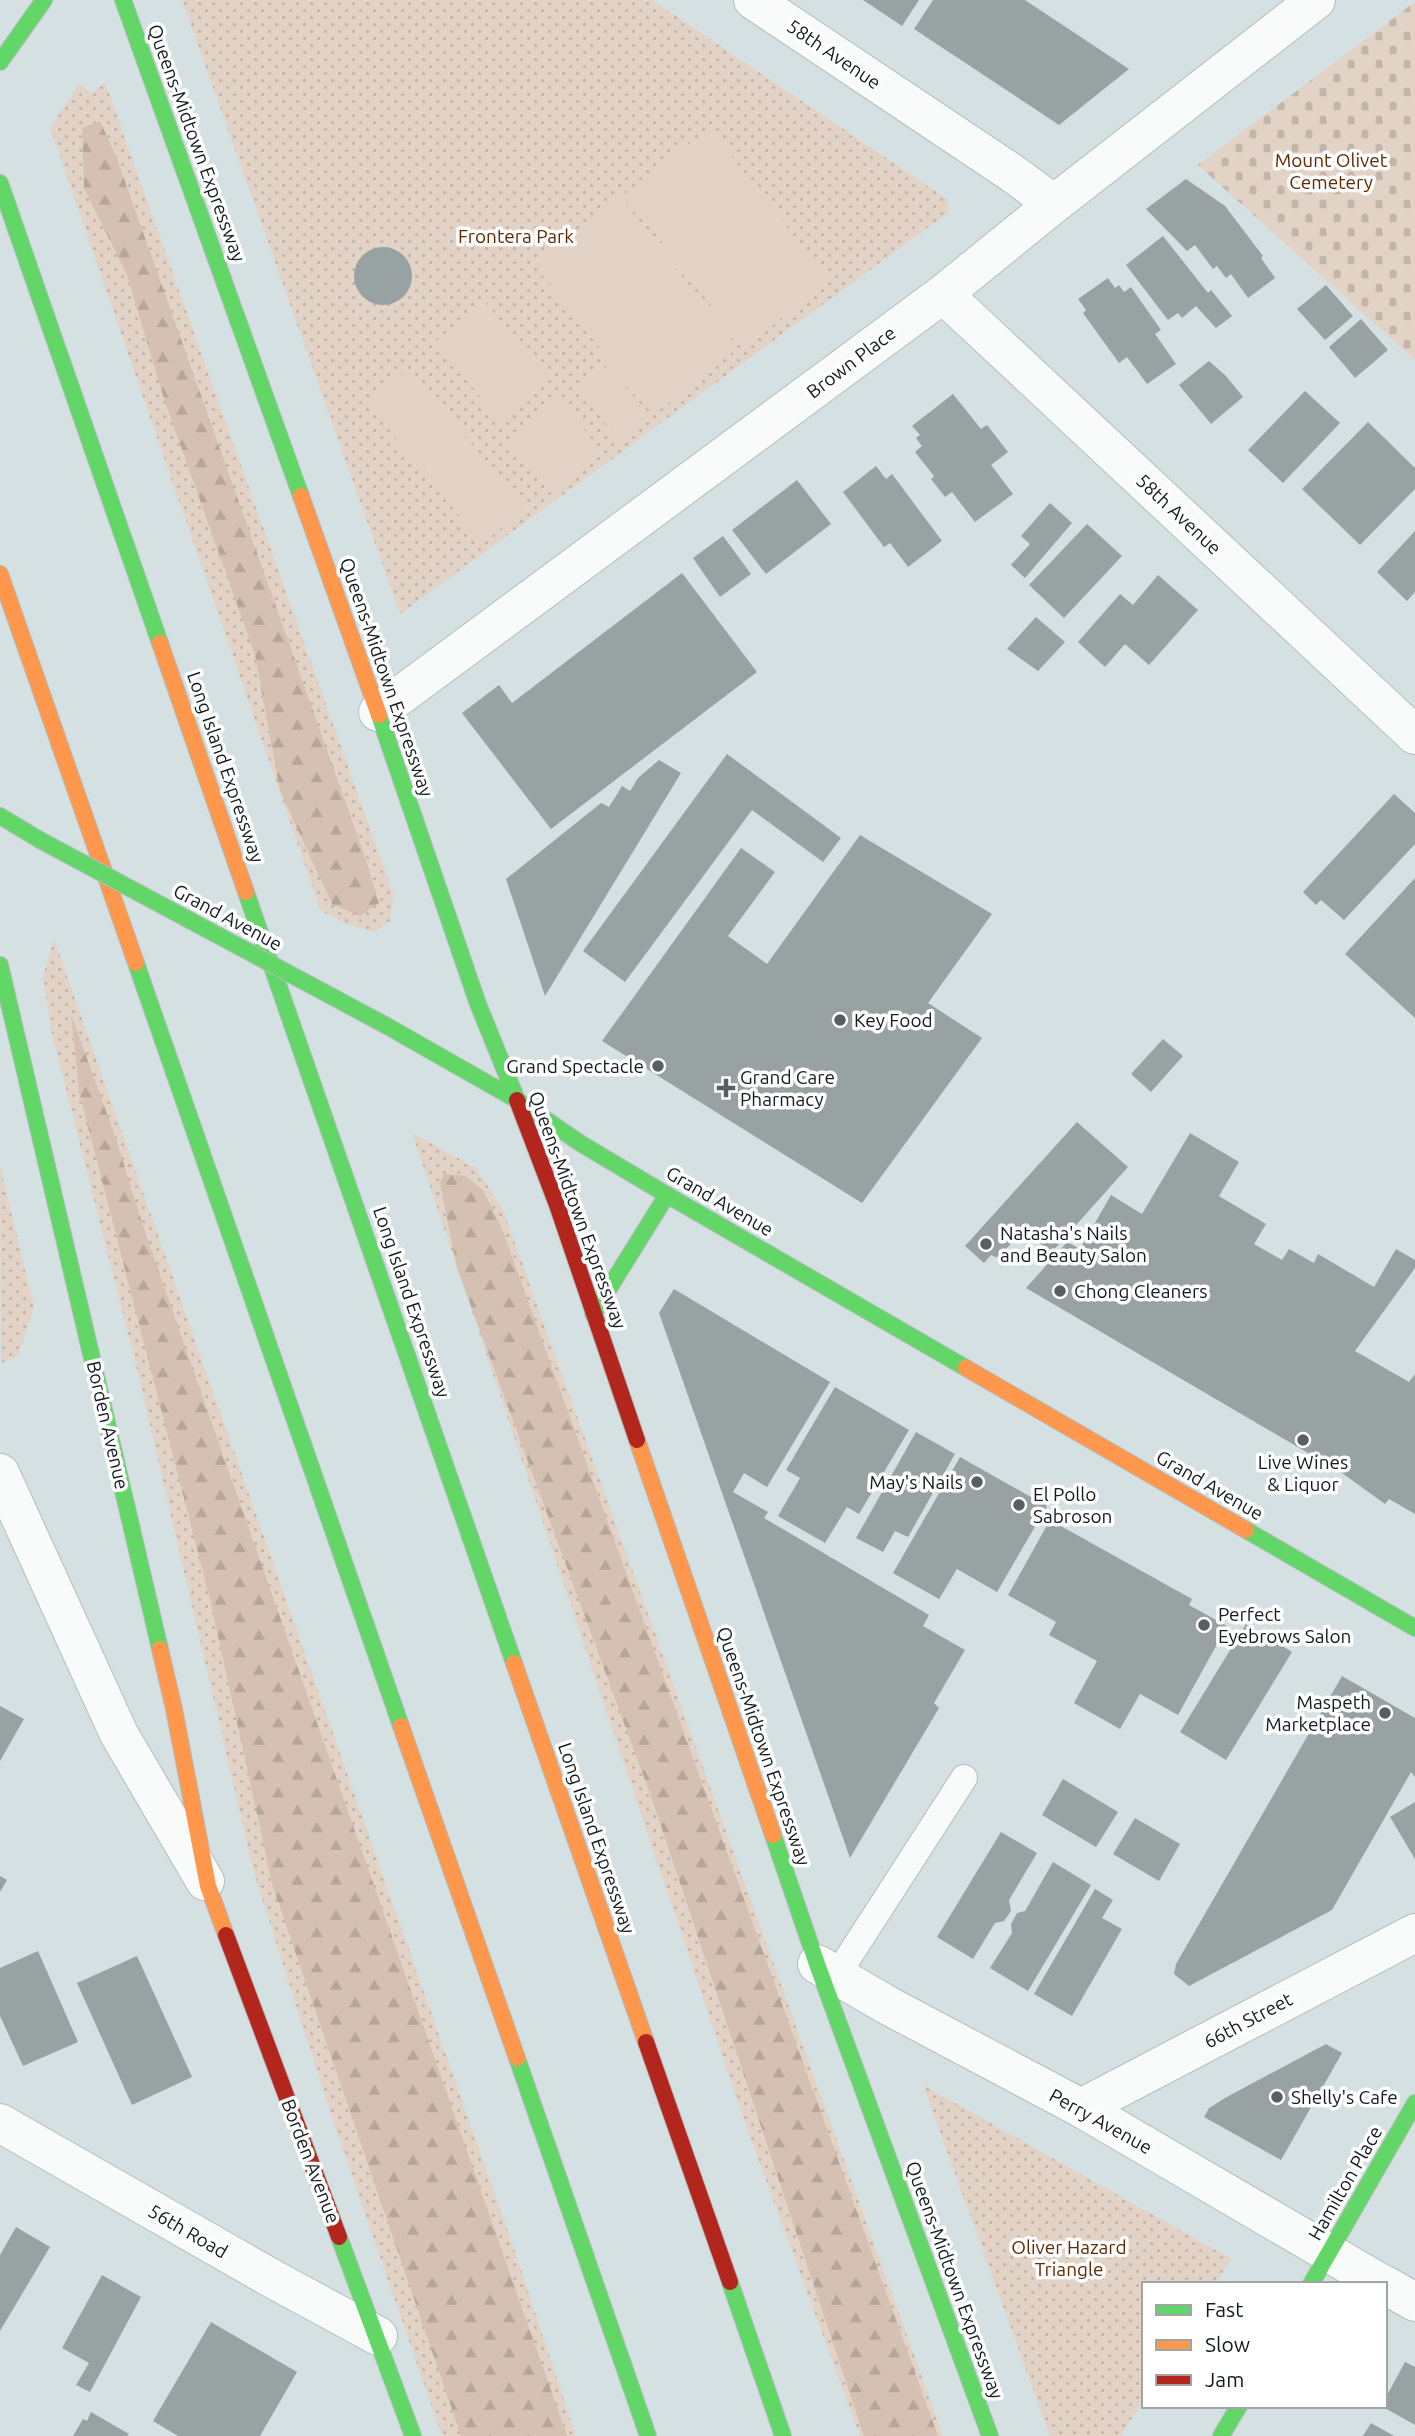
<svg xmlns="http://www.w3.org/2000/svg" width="1415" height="2436" viewBox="0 0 1415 2436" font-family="Ubuntu,sans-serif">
<defs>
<pattern id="grass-dots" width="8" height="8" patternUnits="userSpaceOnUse" patternTransform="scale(1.75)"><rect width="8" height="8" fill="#e3d3c7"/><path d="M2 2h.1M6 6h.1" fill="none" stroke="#c2b5aa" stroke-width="1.8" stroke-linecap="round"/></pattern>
<pattern id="forest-firs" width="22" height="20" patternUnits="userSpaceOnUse" patternTransform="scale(1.75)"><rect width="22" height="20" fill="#d5c1b3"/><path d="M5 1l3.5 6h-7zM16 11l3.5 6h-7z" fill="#b6a599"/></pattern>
<pattern id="cemetery-stones" width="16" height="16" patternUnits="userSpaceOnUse" patternTransform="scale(1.75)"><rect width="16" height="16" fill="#e3d3c7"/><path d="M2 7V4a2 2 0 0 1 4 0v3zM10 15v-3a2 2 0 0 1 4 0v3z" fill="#c2b5aa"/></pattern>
</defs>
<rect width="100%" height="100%" fill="#d4e0e1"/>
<g fill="url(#grass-dots)">
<path d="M182,0H652L947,199L948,213L400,614Z"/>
<path d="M105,82L394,896L390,921L374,932L344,923L321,911L50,128L79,84L93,93Z"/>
<path d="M54,939L512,2243L576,2436H442L333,2121L254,1873L138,1373L52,1034L43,977Z"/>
<path d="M412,1133L476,1168L503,1210L943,2436H860L745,2123Z"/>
<path d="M0,1166L34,1307L18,1356L1,1363Z"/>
<path d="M923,2085L1231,2259L1215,2284H1144V2399L1121,2436H1050Z"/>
</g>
<g fill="url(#forest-firs)">
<path d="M100,121L116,156L365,857L379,903L360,916L332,904L280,791L255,655L164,399L127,275L84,188L82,128Z"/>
<path d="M71,1014L114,1133L146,1235L567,2436H461L273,1887L209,1595L79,1092Z"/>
<path d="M444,1174L466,1176L483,1190L502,1229L938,2436H864L653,1802L457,1268L440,1183Z"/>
</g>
<path fill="url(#cemetery-stones)" d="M1415,2V360L1198,165Z"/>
<g fill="#e3d3c7">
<path d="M709,128L829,281L744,348L625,194Z"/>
<path d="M620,197L738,348L653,415L534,265Z"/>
<path d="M484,301L549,380L500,421L435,342Z"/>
<path d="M608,365L650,416L620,441L578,390Z"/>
<path d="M408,369L463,434L421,469L367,403Z"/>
<path d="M559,398L603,453L552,494L508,440Z"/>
<path d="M465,436L524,509L482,544L422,470Z"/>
</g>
<g fill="#99a2a3">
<path d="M863,0H919L902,26Z"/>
<path d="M933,0H1025L1129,69L1059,125L914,29Z"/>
<path d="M1186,179L1225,206L1263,256L1261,258L1275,278L1248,298L1231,274L1226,278L1217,266L1213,269L1195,245L1187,251L1146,209Z"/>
<path d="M1163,236L1208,293L1211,290L1232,316L1216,328L1196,306L1182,318L1178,313L1168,320L1126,265Z"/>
<circle cx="383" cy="276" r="29"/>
<path d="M1108,278L1115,288L1119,285L1124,292L1131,287L1161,330L1155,334L1176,364L1147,384L1127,357L1119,363L1083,313L1086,310L1078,299Z"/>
<path d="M1326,285L1353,316L1325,340L1297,309Z"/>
<path d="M1361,319L1388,350L1355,378L1329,347Z"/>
<path d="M1209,361L1226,376L1243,397L1211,424L1179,385Z"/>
<path d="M1305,391L1340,423L1283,483L1248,450Z"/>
<path d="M953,394L981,429L987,425L1008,452L991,465L1013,494L975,522L952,492L945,497L931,479L934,476L915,452L922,446L916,438L920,435L912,426Z"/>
<path d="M1368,422L1415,468V489L1360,545L1302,489Z"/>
<path d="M876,466L886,479L892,474L942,541L908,567L890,543L884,547L843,492Z"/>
<path d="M797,480L831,524L766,574L732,530Z"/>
<path d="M1050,503L1072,523L1025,578L1011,565L1030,544L1021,536Z"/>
<path d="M1087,524L1122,556L1064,618L1029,585Z"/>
<path d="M1415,531V592L1407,601L1377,572Z"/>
<path d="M723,536L751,574L720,597L693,558Z"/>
<path d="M682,573L757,672L551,829L462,713L499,685L512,703Z"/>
<path d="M1158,575L1198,610L1149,665L1125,644L1105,667L1078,642L1120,594L1133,605Z"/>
<path d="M1036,617L1065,642L1038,671L1007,649Z"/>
<path d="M727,754L841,838L823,862L752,810L625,982L583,951Z"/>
<path d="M659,760L681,773L545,996L506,879L601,803L609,807L622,786L630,791L638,778Z"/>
<path d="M1394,794L1415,813V844L1344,920L1321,900L1316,905L1303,892Z"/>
<path d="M860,835L992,914L928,1003L982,1038L862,1203L602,1041L741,848L775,872L728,936L767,964Z"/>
<path d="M1415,878V1018L1345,954Z"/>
<path d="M1163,1039L1183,1056L1151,1092L1131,1074Z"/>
<path d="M1077,1122L1128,1167L1051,1253L1024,1229L998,1258L991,1255L984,1263L965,1246Z"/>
<path d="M1190,1133L1239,1162L1219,1196L1266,1224L1254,1244L1282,1260L1289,1249L1314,1263L1318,1254L1374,1287L1396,1249L1415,1260V1268L1355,1351L1409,1382L1415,1374V1514L1389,1499L1385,1504L1342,1473L1026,1288L1067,1242L1080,1249L1111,1195L1142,1214Z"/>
<path d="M674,1289L830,1382L767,1487L744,1473L733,1492L768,1512L764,1518L929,1615L923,1626L965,1650L934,1703L939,1708L850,1858L659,1313Z"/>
<path d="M835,1387L909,1430L859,1514L847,1507L825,1543L778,1516L800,1478L786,1470Z"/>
<path d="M916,1432L955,1454L908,1537L895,1531L883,1552L856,1538Z"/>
<path d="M960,1457L1047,1506L997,1592L957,1569L939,1599L893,1573Z"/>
<path d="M1050,1520L1192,1599L1189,1605L1227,1626L1178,1715L1140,1694L1120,1729L1074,1703L1097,1661L1049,1635L1056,1622L1008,1595Z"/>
<path d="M1246,1624L1292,1652L1226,1760L1180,1732Z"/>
<path d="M1342,1676L1415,1718V1777L1411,1772L1332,1910L1189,1986L1174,1974L1176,1964Z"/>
<path d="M0,1706L24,1719L0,1761Z"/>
<path d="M1063,1779L1118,1812L1096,1847L1042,1815Z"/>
<path d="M1415,1802V1859L1390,1817Z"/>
<path d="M1135,1818L1180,1844L1159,1881L1113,1854Z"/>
<path d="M1001,1832L1037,1853L1009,1900L1011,1911L1004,1921L995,1923L973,1959L937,1937Z"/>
<path d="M1053,1862L1091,1885L1028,1991L990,1968L1012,1933L1011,1924L1017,1913L1025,1911Z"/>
<path d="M0,1876L7,1880L0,1892Z"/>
<path d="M1095,1889L1113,1900L1102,1918L1122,1929L1072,2016L1034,1994Z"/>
<path d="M38,1951L78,2042L23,2066L0,2016V1968Z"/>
<path d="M137,1956L192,2077L132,2105L77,1983Z"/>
<path d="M1326,2044L1342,2053L1281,2160L1204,2117L1209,2108L1225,2098Z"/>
<path d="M16,2227L50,2247L0,2331V2255Z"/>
<path d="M102,2275L141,2297L90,2392L76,2385L89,2363L62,2348Z"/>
<path d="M211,2322L297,2372L260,2436H178L153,2421Z"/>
<path d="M1405,2362L1415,2367V2425L1385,2408V2399Z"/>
<path d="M91,2412L129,2434L127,2436H73L83,2419L87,2421Z"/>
<path d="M1371,2423L1394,2436H1363Z"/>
</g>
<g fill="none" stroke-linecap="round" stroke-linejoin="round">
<defs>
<path id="lane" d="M837,1975L964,1778"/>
<g id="street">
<path d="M753,0L1012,173L1054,204"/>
<path d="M943,294L1415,735"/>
<path d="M378,712L943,294L1054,204L1316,0"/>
<path d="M0,1473L119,1734L205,1881"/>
<path d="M817,1964L887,2005L1081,2108L1382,2284"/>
<path d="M1081,2108L1415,1933"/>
<path d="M0,2123L271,2278L378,2336"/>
<path d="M1385,2285L1415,2302"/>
</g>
<g id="fast">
<path d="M123,0L301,496"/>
<path d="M0,62L44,0"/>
<path d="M0,183L160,643"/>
<path d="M379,715L478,1004L517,1100"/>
<path d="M0,816L40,840"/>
<path d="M246,892L514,1663"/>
<path d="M136,963L401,1726"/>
<path d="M0,965L160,1649"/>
<path d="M387,1026L517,1100L580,1143L667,1195L966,1368"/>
<path d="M593,1314L667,1195"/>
<path d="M1246,1530L1415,1628"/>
<path d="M773,1835L817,1964L990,2436"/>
<path d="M517,2058L648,2436"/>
<path d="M339,2237L413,2436"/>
<path d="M730,2282L783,2436"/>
<path d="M1311,2284L1415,2103"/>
<path d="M1221,2436L1239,2406"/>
</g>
<g id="slow">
<path d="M301,496L379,715"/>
<path d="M0,574L136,963"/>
<path d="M160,643L246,892"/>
<path d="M966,1368L1246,1530"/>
<path d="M637,1440L773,1835"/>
<path d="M160,1649L174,1709L208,1886L226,1935"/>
<path d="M514,1663L646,2042"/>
<path d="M401,1726L517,2058"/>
</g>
<g id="jam">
<path d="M517,1100L557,1205L637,1440"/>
<path d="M226,1935L339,2237"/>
<path d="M646,2042L730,2282"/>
</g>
</defs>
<use href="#lane" stroke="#b3bdbe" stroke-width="28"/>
<use href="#street" stroke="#b3bdbe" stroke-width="40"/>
<use href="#fast" stroke="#b3bdbe" stroke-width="18"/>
<use href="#slow" stroke="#b3bdbe" stroke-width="18"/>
<use href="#jam" stroke="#b3bdbe" stroke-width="18"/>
<use href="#lane" stroke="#f9fafa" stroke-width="26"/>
<use href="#street" stroke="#f9fafa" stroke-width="38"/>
<use href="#fast" stroke="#63d668" stroke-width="16"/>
<use href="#slow" stroke="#ff974d" stroke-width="16"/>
<use href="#jam" stroke="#b3261e" stroke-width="16"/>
<defs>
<path id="fast-bridge" d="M40,840L387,1026"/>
</defs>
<use href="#fast-bridge" stroke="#b3bdbe" stroke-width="18" stroke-linecap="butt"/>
<use href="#fast-bridge" stroke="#63d668" stroke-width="16"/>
</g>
<g fill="#576061" stroke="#fff" stroke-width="2.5">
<circle cx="840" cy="1020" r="7"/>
<circle cx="658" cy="1066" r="7"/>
<path d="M722.5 1077.5h7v7h7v7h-7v7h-7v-7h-7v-7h7z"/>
<circle cx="986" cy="1244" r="7"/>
<circle cx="1060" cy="1291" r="7"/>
<circle cx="1303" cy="1440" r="7"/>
<circle cx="977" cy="1482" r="7"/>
<circle cx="1019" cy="1505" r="7"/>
<circle cx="1204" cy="1625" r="7"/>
<circle cx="1385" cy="1713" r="7"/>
<circle cx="1277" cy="2097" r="7"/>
</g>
<g text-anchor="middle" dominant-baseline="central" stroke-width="7" stroke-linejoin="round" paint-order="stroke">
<g font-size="19" fill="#131b1c" stroke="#fff">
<text transform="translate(834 54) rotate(34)">58th Avenue</text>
<text transform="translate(197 143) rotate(70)">Queens-Midtown Expressway</text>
<text transform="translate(851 362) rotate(-37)">Brown Place</text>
<text transform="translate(1179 514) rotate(43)">58th Avenue</text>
<text transform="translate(387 677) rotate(71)">Queens-Midtown Expressway</text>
<text transform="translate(226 767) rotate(71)">Long Island Expressway</text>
<text transform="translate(228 917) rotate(28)">Grand Avenue</text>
<text transform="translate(720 1201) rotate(30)">Grand Avenue</text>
<text transform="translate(578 1210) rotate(70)">Queens-Midtown Expressway</text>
<text transform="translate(412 1302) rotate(71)">Long Island Expressway</text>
<text transform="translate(108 1425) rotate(77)">Borden Avenue</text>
<text transform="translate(1210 1485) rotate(30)">Grand Avenue</text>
<text transform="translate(764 1746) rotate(71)">Queens-Midtown Expressway</text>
<text transform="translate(597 1838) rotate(71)">Long Island Expressway</text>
<text transform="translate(1248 2020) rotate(-28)">66th Street</text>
<text transform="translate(1101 2121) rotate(29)">Perry Avenue</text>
<text transform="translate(311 2161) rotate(69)">Borden Avenue</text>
<text transform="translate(1345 2183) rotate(-60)">Hamilton Place</text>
<text transform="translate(188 2231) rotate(30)">56th Road</text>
<text transform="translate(955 2280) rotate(70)">Queens-Midtown Expressway</text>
</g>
<g font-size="19" fill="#622900" stroke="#fff">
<text x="1331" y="160">Mount Olivet<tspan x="1331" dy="22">Cemetery</tspan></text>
<text x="516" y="236">Frontera Park</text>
<text x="1069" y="2247">Oliver Hazard<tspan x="1069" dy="22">Triangle</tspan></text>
</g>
<g font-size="19" fill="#131b1c" stroke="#fff" text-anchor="start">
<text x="854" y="1020">Key Food</text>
<text x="644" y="1066" text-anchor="end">Grand Spectacle</text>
<text x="740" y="1077">Grand Care<tspan x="740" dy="22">Pharmacy</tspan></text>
<text x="1000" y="1233">Natasha's Nails<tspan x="1000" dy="22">and Beauty Salon</tspan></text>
<text x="1074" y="1291">Chong Cleaners</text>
<text x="1303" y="1462" text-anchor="middle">Live Wines<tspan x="1303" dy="22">&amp; Liquor</tspan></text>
<text x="963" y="1482" text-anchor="end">May's Nails</text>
<text x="1033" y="1494">El Pollo<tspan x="1033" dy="22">Sabroson</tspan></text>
<text x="1218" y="1614">Perfect<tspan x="1218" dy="22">Eyebrows Salon</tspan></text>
<text x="1371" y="1702" text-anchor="end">Maspeth<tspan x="1371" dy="22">Marketplace</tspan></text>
<text x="1291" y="2097">Shelly's Cafe</text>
</g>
</g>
<rect x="1142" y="2282" width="245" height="126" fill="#ffffff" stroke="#a1a4a4" stroke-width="2"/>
<rect x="1156" y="2305" width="35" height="10" fill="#63d668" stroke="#a1a4a4" stroke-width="2"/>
<text x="1205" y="2317" font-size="21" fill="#131b1c">Fast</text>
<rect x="1156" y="2340" width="35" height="10" fill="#ff974d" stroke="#a1a4a4" stroke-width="2"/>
<text x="1205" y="2352" font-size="21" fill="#131b1c">Slow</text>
<rect x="1156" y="2375" width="35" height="10" fill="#b3261e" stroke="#a1a4a4" stroke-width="2"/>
<text x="1205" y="2387" font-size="21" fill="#131b1c">Jam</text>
</svg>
